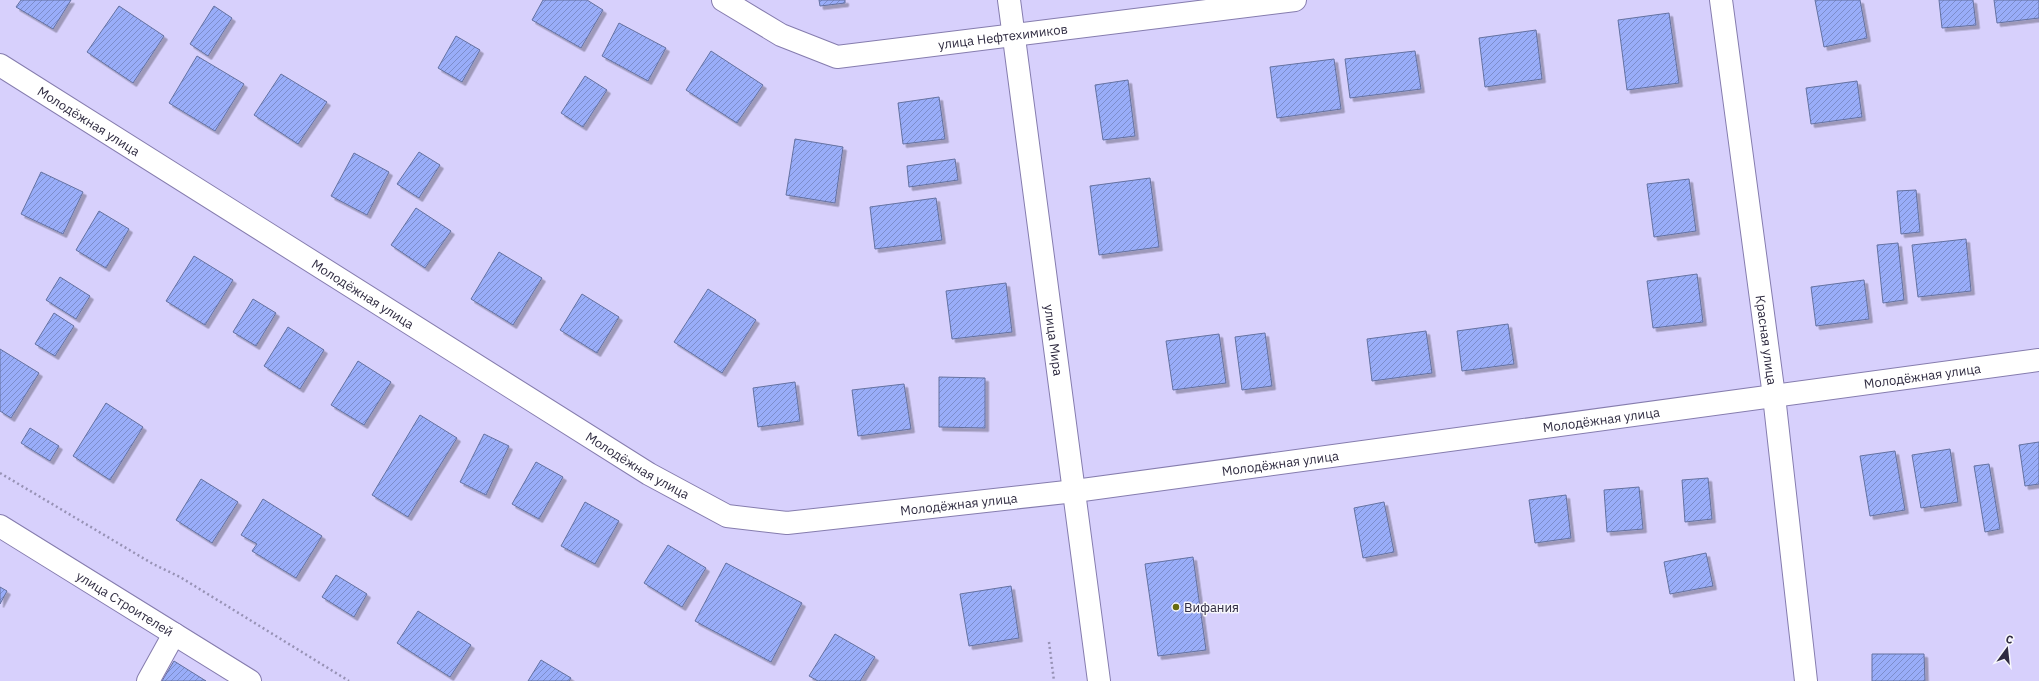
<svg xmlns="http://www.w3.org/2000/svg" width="2039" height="681" viewBox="0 0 2039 681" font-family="'IBM Plex Sans',sans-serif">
<defs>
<pattern id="building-hatch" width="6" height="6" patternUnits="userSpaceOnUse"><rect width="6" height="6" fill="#99adf9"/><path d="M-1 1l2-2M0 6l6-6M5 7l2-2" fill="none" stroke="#7d8dcb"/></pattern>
<filter id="shadow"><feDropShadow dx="3.5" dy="3.5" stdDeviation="0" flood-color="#0004"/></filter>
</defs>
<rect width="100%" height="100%" fill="#d7d0fc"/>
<g fill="url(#building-hatch)" stroke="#6471a0" filter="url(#shadow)">
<path d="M21,0H71L53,29L16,7Z"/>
<path d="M543,0H587L603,10L581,48L532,20Z"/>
<path d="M819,0H845V3L820,6Z"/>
<path d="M1815,0H1860L1867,38L1824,47Z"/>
<path d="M1939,0H1973L1976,25L1942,28Z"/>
<path d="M1994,0H2039V18L1997,23Z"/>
<path d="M119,6L164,36L133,83L87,52Z"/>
<path d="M214,6L232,18L208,56L190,44Z"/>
<path d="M1669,13L1679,83L1627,90L1618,20Z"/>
<path d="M619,23L666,48L648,81L602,56Z"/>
<path d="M1536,30L1542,79L1485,87L1479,38Z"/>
<path d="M456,36L480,50L462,82L438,68Z"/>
<path d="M711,51L763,85L737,123L686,90Z"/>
<path d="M1415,51L1421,89L1350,98L1345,59Z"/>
<path d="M197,56L244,84L215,131L169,103Z"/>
<path d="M1334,59L1341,109L1277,118L1270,67Z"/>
<path d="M281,74L327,102L298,144L254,115Z"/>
<path d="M585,76L607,90L583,127L561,113Z"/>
<path d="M1128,80L1135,136L1103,140L1095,85Z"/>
<path d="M1857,81L1862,117L1811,124L1806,88Z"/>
<path d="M939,97L945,139L903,144L898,103Z"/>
<path d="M795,139L843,147L835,203L786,195Z"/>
<path d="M419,152L440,165L419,198L397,184Z"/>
<path d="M354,153L389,172L367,215L331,196Z"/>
<path d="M955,159L958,180L909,187L907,166Z"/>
<path d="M41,172L83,192L63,234L21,214Z"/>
<path d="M1150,178L1159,247L1099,255L1090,186Z"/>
<path d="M1689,179L1696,231L1654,237L1647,184Z"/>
<path d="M1916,190L1920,232L1901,234L1897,191Z"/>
<path d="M936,198L942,240L875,249L870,207Z"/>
<path d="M416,208L451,231L425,268L391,245Z"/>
<path d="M99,211L129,229L106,268L76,250Z"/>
<path d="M1966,239L1971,291L1918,297L1912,245Z"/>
<path d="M1898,243L1904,300L1883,303L1877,245Z"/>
<path d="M499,252L542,278L513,325L471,299Z"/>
<path d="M194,256L233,280L205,325L166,301Z"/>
<path d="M1697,274L1703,322L1653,328L1647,281Z"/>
<path d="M60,277L90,296L76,319L46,300Z"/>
<path d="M1864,280L1869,319L1816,326L1811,287Z"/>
<path d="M1006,283L1012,332L952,339L946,291Z"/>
<path d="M708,289L756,320L722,373L674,342Z"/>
<path d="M582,294L619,317L597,353L560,330Z"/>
<path d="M253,299L276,313L256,346L233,332Z"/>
<path d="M54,313L74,326L55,356L35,344Z"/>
<path d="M1508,324L1514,364L1462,371L1457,331Z"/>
<path d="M288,327L324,350L300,389L264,366Z"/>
<path d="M1426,331L1432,373L1372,381L1367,339Z"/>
<path d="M1265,333L1272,386L1242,390L1235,337Z"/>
<path d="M1219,334L1226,383L1173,390L1166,341Z"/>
<path d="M0,349L39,373L11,418L0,411Z"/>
<path d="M358,361L391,382L364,425L331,405Z"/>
<path d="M939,377L985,378V428L939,427Z"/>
<path d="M795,382L800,421L758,427L753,388Z"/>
<path d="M904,384L911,429L858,436L852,390Z"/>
<path d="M106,403L143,427L110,480L73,456Z"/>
<path d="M420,415L457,438L408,517L372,495Z"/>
<path d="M30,428L59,446L50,461L21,443Z"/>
<path d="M484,434L509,446L486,495L460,482Z"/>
<path d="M2039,442V484L2025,486L2019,445Z"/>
<path d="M1950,449L1958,502L1921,508L1912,455Z"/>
<path d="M1895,451L1905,510L1870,516L1860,456Z"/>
<path d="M536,462L563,477L539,519L512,504Z"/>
<path d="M1989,464L2000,529L1985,532L1974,466Z"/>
<path d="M1708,478L1712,519L1685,522L1682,480Z"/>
<path d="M201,479L238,502L212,543L176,520Z"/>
<path d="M1639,487L1643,529L1607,532L1604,490Z"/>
<path d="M1566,495L1571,538L1535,543L1529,500Z"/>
<path d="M263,499L322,536L296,578L252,551L257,544L241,535Z"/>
<path d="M585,502L619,521L595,564L561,546Z"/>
<path d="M1384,502L1394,552L1363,558L1354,508Z"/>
<path d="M668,545L706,568L682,607L644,583Z"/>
<path d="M1706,553L1713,586L1670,594L1664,562Z"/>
<path d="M1193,557L1206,650L1158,656L1145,564Z"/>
<path d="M726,563L802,603L771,662L695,621Z"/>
<path d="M336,575L367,594L354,617L322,597Z"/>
<path d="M1011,586L1019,638L969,646L960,594Z"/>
<path d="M0,587L7,591L0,604Z"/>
<path d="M418,611L471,645L450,677L397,643Z"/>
<path d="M835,634L875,657L860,681H818L809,676Z"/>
<path d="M1872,654H1924L1925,681H1872Z"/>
<path d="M541,660L571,678L569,681H528Z"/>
<path d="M174,661L206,681H162Z"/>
</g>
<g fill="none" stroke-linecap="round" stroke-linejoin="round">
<defs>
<g id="minor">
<path id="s1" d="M723,0L781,35L837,57L1295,0"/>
<path id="s2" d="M1009,0L1099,681"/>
<path id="s3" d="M1721,0L1774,396L1806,681"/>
<path id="s4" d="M0,65L649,474L727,516L787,523L1075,491L2039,360"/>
<path id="s5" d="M0,526L250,681"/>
<path d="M148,681L174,634"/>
</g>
</defs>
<use href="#minor" stroke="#857cae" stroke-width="24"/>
<g stroke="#9792b5" stroke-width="2.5" stroke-dasharray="2 3" stroke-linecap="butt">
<path d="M0,473L153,564L180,577L349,681"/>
<path d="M1049,642L1054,681"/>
</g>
<use href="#minor" stroke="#fff" stroke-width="22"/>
</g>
<circle fill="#686c0f" stroke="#f7f7fc" stroke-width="1.5" cx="1176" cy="607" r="4"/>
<g text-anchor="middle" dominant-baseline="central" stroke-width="3" stroke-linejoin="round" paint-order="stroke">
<g font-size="13" fill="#2f2b40" stroke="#f7f7fc">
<text stroke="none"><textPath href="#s1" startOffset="295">улица Нефтехимиков</textPath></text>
<text stroke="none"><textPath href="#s4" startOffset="105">Молодёжная улица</textPath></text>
<text stroke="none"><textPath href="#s4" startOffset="429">Молодёжная улица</textPath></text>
<text stroke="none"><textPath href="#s2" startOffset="343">улица Мира</textPath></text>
<text stroke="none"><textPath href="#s3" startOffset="343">Красная улица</textPath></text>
<text stroke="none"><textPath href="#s4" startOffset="2061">Молодёжная улица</textPath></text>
<text stroke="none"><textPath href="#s4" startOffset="1737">Молодёжная улица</textPath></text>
<text stroke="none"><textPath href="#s4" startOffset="1413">Молодёжная улица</textPath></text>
<text stroke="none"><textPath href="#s4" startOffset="753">Молодёжная улица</textPath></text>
<text stroke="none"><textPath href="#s4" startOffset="1089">Молодёжная улица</textPath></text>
<text stroke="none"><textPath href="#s5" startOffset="147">улица Строителей</textPath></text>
</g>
<g font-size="13" fill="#2f2b40" stroke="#f7f7fc" text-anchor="start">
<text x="1184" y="607">Вифания</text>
</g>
</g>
<g transform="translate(2007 649) rotate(15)" stroke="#f7f7fc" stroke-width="3" paint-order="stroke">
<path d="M0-3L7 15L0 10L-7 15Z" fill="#2f2b40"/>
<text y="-6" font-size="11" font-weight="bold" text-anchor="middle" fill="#2f2b40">С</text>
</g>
</svg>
